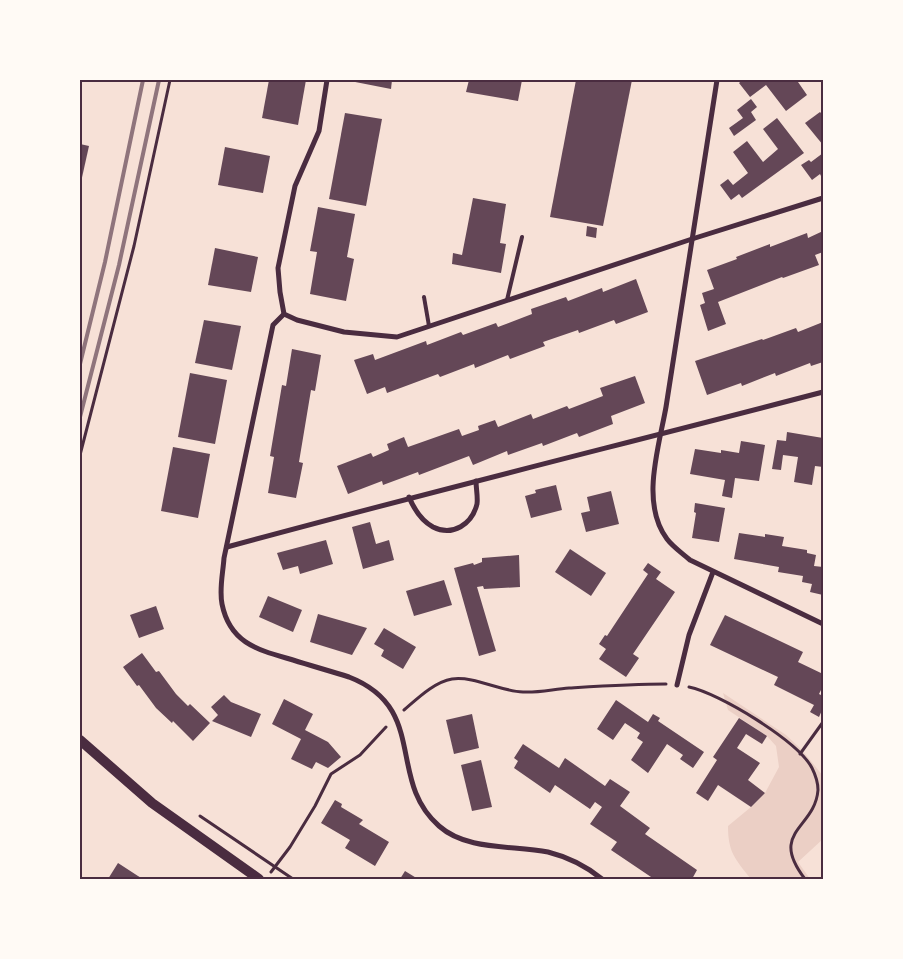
<svg xmlns="http://www.w3.org/2000/svg" width="903" height="959" viewBox="0 0 903 959" font-family="'PT Sans Narrow',sans-serif">
<rect width="100%" height="100%" fill="#f7e1d7"/>
<path fill="#ebcfc5" d="M723,693L786,735L802,750L823,776V839L798,862L810,879H751C735,859 728,852 728,826L751,807L765,793L779,767L776,746L767,736L728,710Z"/>
<g fill="#644757">
<path d="M269,80H306L298,125L262,118Z"/>
<path d="M345,80H392L391,89Z"/>
<path d="M469,80H522L518,101L466,92Z"/>
<path d="M576,80H632L603,226L550,217Z"/>
<path d="M742,80H801L798,82L807,95L786,111L766,85L750,97L739,83Z"/>
<path d="M751,99L757,107L751,112L756,120L734,136L729,128L743,118L737,110Z"/>
<path d="M820,112L823,115V145L805,123Z"/>
<path d="M345,113L382,119L366,206L329,199Z"/>
<path d="M777,118L804,153L742,198L739,194L731,200L720,185L728,179L733,185L748,173L733,152L747,141L763,162L778,149L763,129Z"/>
<path d="M80,144L89,146L81,182H80Z"/>
<path d="M225,147L270,156L263,193L218,185Z"/>
<path d="M823,153V174L821,176L820,174L812,180L801,165L809,160L811,162Z"/>
<path d="M473,198L506,204L500,243L506,244L501,273L452,264L453,253L462,255Z"/>
<path d="M318,207L355,214L347,257L354,259L346,301L310,294L317,252L310,251Z"/>
<path d="M587,226L597,228L596,238L586,236Z"/>
<path d="M823,231V252L815,255L819,265L783,278L782,277L718,302L726,324L708,331L700,305L705,303L702,293L714,289L707,270L737,259L736,257L770,244V247L807,233L808,238Z"/>
<path d="M215,248L258,257L251,292L208,285Z"/>
<path d="M636,279L648,312L616,324L614,320L579,333L578,330L543,342L545,346L510,359L508,355L475,368L474,364L440,377L438,374L387,393L385,387L367,394L354,360L373,354L375,360L426,341L427,345L461,332L463,335L496,323L498,327L532,314L531,309L566,297L568,301L602,288L603,292Z"/>
<path d="M204,320L241,326L232,370L195,363Z"/>
<path d="M823,322V362L811,366L810,363L776,376L775,373L742,386L741,383L707,395L695,361L762,339L763,340L796,328L798,332Z"/>
<path d="M292,349L321,355L315,391L311,390L299,462L303,463L296,498L268,493L274,457L270,456L282,385L286,386Z"/>
<path d="M190,373L227,380L215,444L178,437Z"/>
<path d="M635,376L645,403L611,416L613,424L579,437L577,433L543,446L542,443L508,455L507,451L473,465L469,456L419,475L418,472L383,485L382,481L348,494L337,466L371,453L373,457L389,450L387,444L404,437L408,447L459,429L462,436L479,430L478,426L495,420L498,427L531,414L533,419L567,406L569,409L603,396L600,388Z"/>
<path d="M787,432L823,438V467L815,466L812,485L794,482L798,457L783,455L781,470L772,469L777,440L786,441Z"/>
<path d="M741,441L765,445L759,481L735,478L732,498L722,496L725,480L690,474L695,449L721,453V450L739,453Z"/>
<path d="M173,447L210,454L198,518L161,511Z"/>
<path d="M556,485L562,510L531,518L525,496L536,493L535,490Z"/>
<path d="M611,491L619,524L586,532L581,513L590,511L587,497Z"/>
<path d="M695,503L725,508L719,542L692,538L696,513L694,512Z"/>
<path d="M370,522L376,544L389,540L394,560L363,569L352,527Z"/>
<path d="M739,533L765,537V534L784,537L782,546L807,550V553L816,555L814,566L823,567V595L810,592L812,584L802,582L803,576L778,572L779,567L734,559Z"/>
<path d="M326,540L333,564L300,574L298,566L283,570L277,553Z"/>
<path d="M570,549L606,573L591,596L555,572Z"/>
<path d="M519,555L520,587L484,589L483,586L477,587L496,651L479,656L454,568L473,563L474,565L482,562V558Z"/>
<path d="M648,563L661,572L656,579L675,592L633,654L639,658L626,677L599,659L606,649L599,644L605,635L607,636L648,574L643,570Z"/>
<path d="M444,580L452,605L414,616L406,591Z"/>
<path d="M268,596L302,610L293,632L259,617Z"/>
<path d="M156,606L164,629L139,638L130,615Z"/>
<path d="M318,614L367,628L352,655L310,642Z"/>
<path d="M725,615L803,652L798,662L823,674V686L819,694L823,696V708L819,717L810,712L814,705L774,685L778,677L710,645Z"/>
<path d="M384,628L416,647L403,669L381,656L384,650L374,644Z"/>
<path d="M142,653L156,672L159,671L176,694L188,706L190,704L210,723L193,741L173,721L172,723L156,708L139,685L137,686L123,667Z"/>
<path d="M224,695L231,702L261,714L251,737L212,721L218,715L211,707Z"/>
<path d="M284,699L313,714L305,730L328,742L341,757L328,768L316,762L312,769L291,759L301,739L272,724Z"/>
<path d="M616,700L648,722L653,714L660,718L658,721L704,752L693,768L680,759L683,755L667,744L648,773L631,760L643,742L637,738L640,733L625,723L613,740L597,729Z"/>
<path d="M472,714L479,748L454,754L446,720Z"/>
<path d="M739,718L767,736L762,744L746,734L737,748L760,763L748,780L765,793L751,807L718,785L708,801L696,793L717,760L713,757Z"/>
<path d="M523,744L559,768L565,758L605,786L610,779L630,792L620,806L650,828L645,834L697,870L692,879H654L611,850L617,842L590,824L602,807L595,802L590,809L555,785L550,793L514,768L518,761L514,758Z"/>
<path d="M481,760L492,807L472,811L461,765Z"/>
<path d="M335,800L342,804L341,807L363,820L359,824L389,842L375,866L345,848L350,840L321,823Z"/>
<path d="M118,863L138,876L143,879H108Z"/>
<path d="M405,871L418,879H400Z"/>
</g>
<g fill="none" stroke-linecap="round" stroke-linejoin="round">
<g stroke="#4a2c40" stroke-width="3">
<path d="M80,455L134,246L170,80"/>
<path d="M689,687C719,693 798,741 812,768C815,774 818,783 818,790C815,829 768,831 805,879"/>
<path d="M404,710C417,699 434,682 452,679C475,676 499,691 523,692C538,693 554,689 569,688C602,686 633,684 666,684"/>
<path d="M800,754L823,722"/>
<path d="M200,816L293,879"/>
<path d="M271,872L290,847L315,806L331,774L360,755L386,727"/>
</g>
<g stroke="#4a2c40" stroke-width="4">
<path d="M424,297L429,326"/>
<path d="M507,300L522,237"/>
</g>
<g stroke="#4a2c40" stroke-width="5">
<path d="M327,80L319,131L295,186L278,268L280,292L284,314L297,320L344,332L397,337L692,239L823,198"/>
<path d="M717,80L666,407C659,447 640,503 667,539C673,547 682,553 690,560L823,624"/>
<path d="M284,314L273,325L224,558C223,573 219,589 222,604C230,644 259,650 293,660C312,666 330,671 349,677C429,708 386,780 439,826C467,851 513,845 548,852C568,857 586,866 602,879"/>
<path d="M409,497C414,509 422,521 433,527C453,537 472,524 477,504C478,497 476,488 476,481"/>
<path d="M227,547C425,493 624,444 823,392"/>
<path d="M677,685L689,635L713,572"/>
</g>
<path stroke="#4a2c40" stroke-width="10" d="M80,740L152,803L259,879"/>
<g stroke="#8f747c" stroke-width="4">
<path d="M80,364L105,262L143,80"/>
<path d="M80,417L119,265L159,80"/>
</g>
</g>
<rect width="903" height="959" fill="none" stroke="#fffaf5" stroke-width="162"/>
<rect x="81" y="81" width="741" height="797" fill="none" stroke="#4a2c40" stroke-width="2"/>
</svg>
